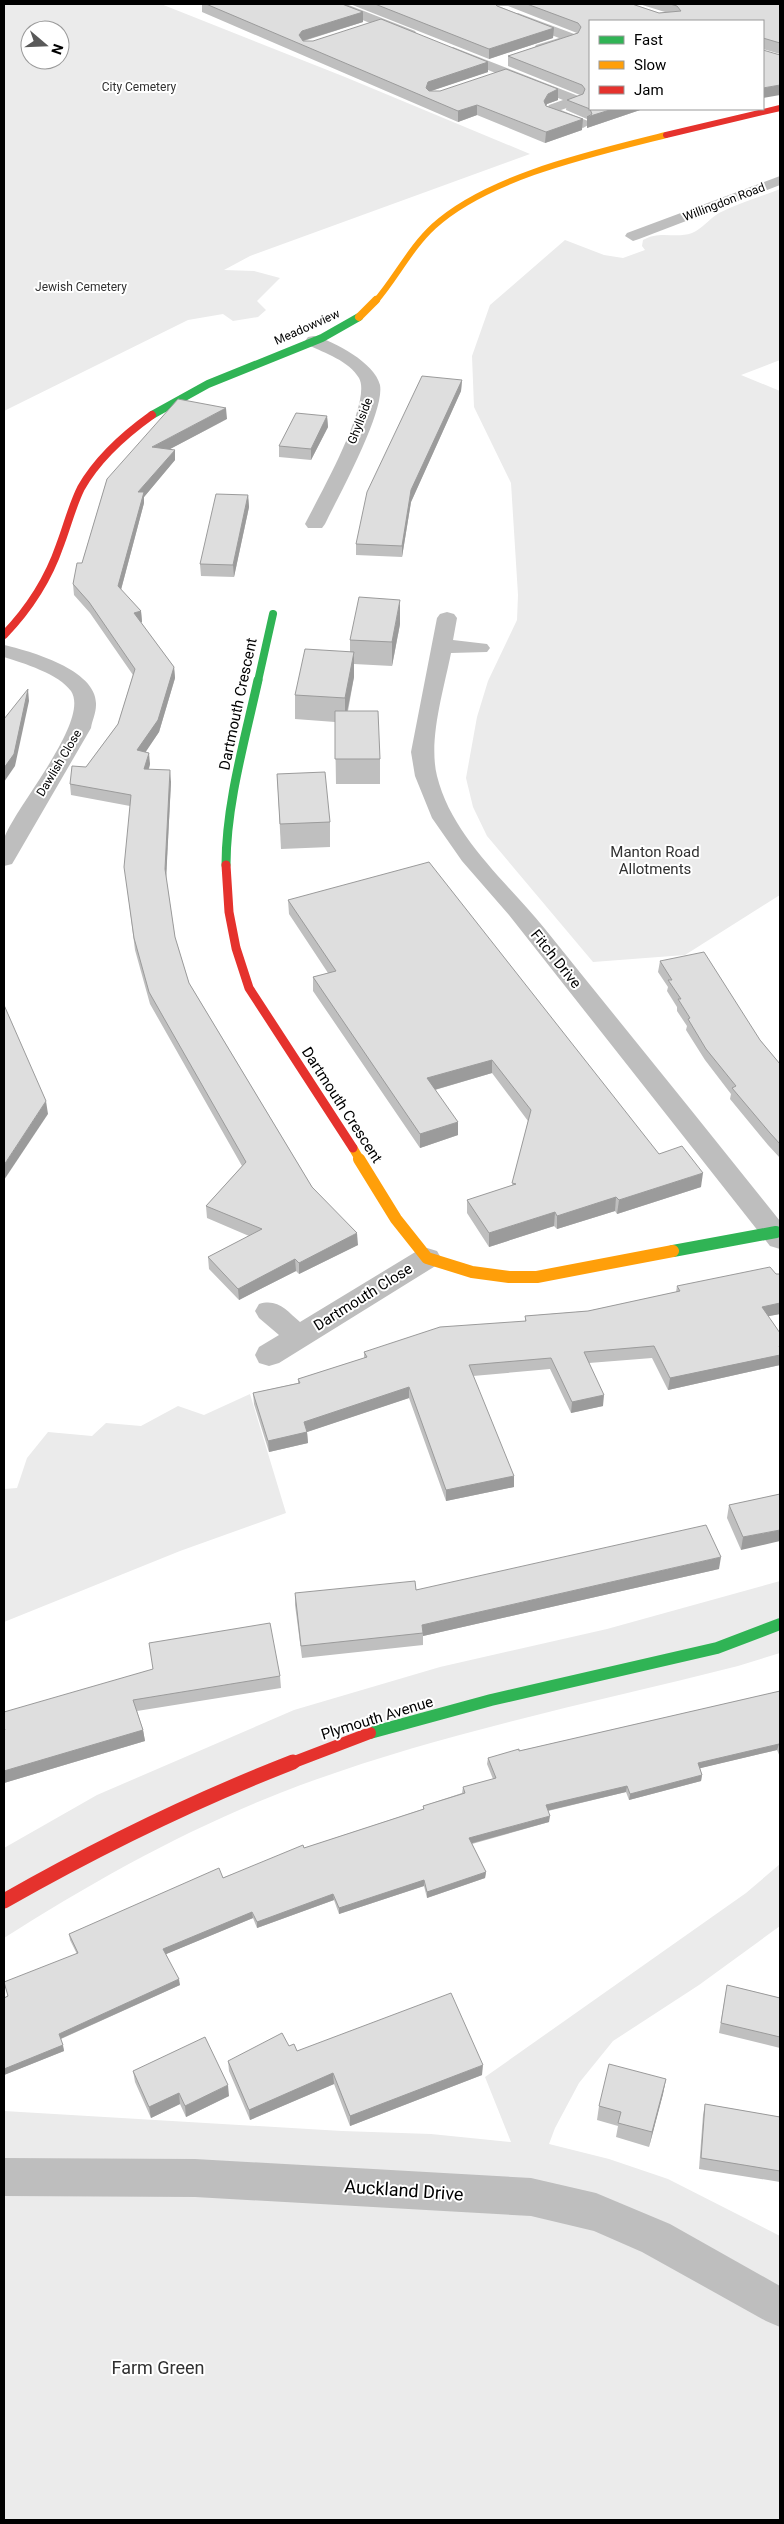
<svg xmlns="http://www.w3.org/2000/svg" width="784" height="2524" viewBox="0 0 784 2524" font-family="Roboto,sans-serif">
<rect width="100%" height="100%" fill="#fff"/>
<g fill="#ebebeb" fill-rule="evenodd">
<path d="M4,4H161L345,77L530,154L250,256L224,270L254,271L280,278L257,301L266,310L258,317L233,321L223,314L188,320L4,411ZM30,30H60V60H30Z"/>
<path d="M780,189V360L741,375L780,391V895L685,955L593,962L487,836L473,807L466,778L477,717L488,681L517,620L518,595L511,483L474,407L472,356L490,305L565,240L604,255L623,258L645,250L642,246L643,240C660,230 675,239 692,233C702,229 709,219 719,213C739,203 760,197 780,189Z"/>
<path d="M250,1394L286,1513L180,1551L4,1622V1489L17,1488L27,1458L48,1432L92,1436L106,1423L141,1426L178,1406L204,1415Z"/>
<path d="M780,1581V1653L738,1666C585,1705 428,1735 280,1793C185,1830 90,1883 4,1938V1848L97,1795L294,1710L440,1667L607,1629Z"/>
<path d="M780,1864V1926L699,1985L613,2041L579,2083L555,2128L549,2144L609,2159L668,2179L780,2236V2520H4V2111L342,2131L431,2134L511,2142L485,2077L746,1893Z"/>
</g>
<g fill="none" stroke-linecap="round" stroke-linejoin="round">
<g fill="#bebebe" fill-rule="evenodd">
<path d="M328,4H346L415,31L417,34L415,37H405L330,7Z"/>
<path d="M518,13L577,35L579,38L577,41L541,52L536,51L534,48L536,45L559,38L513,20L511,17Z"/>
<path d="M453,47L581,97L583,100L581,103L561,110L588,121L590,124L583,128L547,115L545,112L549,105L563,100L448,54L446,51Z"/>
<path d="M780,176V185L639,239L633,241L625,236L627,233Z"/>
<path d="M314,336C334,341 375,363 380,385C385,412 338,497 325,524L322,528H308L305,524C318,498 373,402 359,378C349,361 325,353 308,345L305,341L308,337Z"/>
<path d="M447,612L454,614L457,618L453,640L487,644L490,648L487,652L451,653C444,689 428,740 437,776C452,837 507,882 545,929C623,1026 702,1123 780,1221V1249L770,1246L509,915L462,861L432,818L415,776L411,752L437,618L440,614Z"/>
<path d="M4,645C30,651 98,670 96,705C96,713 92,721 91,728L15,859L12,864L4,866C4,859 2,847 4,839C14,808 91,721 71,691C59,674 23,663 4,657Z"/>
<path d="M427,1248L437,1251L441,1258L437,1265L279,1363L269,1366L259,1363L255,1355L259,1347L279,1335L259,1318L255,1311L259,1304C278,1298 287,1311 300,1322L417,1251Z"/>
<path d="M4,2158L195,2159L531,2178L596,2193L670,2224L780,2286V2327L766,2321L642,2252L594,2231L531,2216L195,2197L4,2196Z"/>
</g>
<g stroke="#30b455" stroke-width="8">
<path d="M152,415L208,384L322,338L359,317"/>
<path d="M258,681L273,614"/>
</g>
<path stroke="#30b455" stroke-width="9" d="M226,865C226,805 245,739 258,680"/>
<g stroke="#30b455" stroke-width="12">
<path d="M673,1251L776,1232"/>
<path d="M370,1733L491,1700L717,1648L780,1624"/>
</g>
<path stroke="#ff9f0a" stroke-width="6" d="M375,302C396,278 410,248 434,226C489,176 595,153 666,135"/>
<path stroke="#ff9f0a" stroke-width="8" d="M359,317L376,300"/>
<path stroke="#ff9f0a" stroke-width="9" d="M353,1148L360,1160"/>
<path stroke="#ff9f0a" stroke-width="12" d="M359,1159L396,1219L427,1258L472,1272L509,1277H537L673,1251"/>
<path stroke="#e5322d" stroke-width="6" d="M666,135L780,108"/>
<path stroke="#e5322d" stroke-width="8" d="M4,635C29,609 48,580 60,545C67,527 72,506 81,488C98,458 124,435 152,415"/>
<path stroke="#e5322d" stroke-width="9" d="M226,865L229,912L236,948L249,988L353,1148"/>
<path stroke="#e5322d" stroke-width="12" d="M289,1764L370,1733"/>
<path stroke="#e5322d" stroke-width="15" d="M4,1901C97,1848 193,1801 293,1762"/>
</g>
<g fill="#bfbfbf">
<path d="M202,4H342L363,12V22L304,41L488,72L431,91L558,100L547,104L546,106L582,130L545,143L477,115L458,122L202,12Z"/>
<path d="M350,4H632L659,13L665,12L639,4H780V54L763,49L590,109H643L587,128V119L566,110L567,100L580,95L508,66V56L577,33L508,6H498L554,28L553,38L489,59Z"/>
<path d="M462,380L461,391L411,502L402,557L356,555V544Z"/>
<path d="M327,416L328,427L311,460L279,457V446Z"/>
<path d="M227,419L170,449L175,460L144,497V503L121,590L141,611L142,622L141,623L174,667L175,678L159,732L145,752L150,764L149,769L171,782L166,877L175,937L189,983L312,1187L358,1245L299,1274L296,1271L239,1300L209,1269L208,1257L249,1236L207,1218L206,1206L242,1166L150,1004L135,950L126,879L130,806L71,795L70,784L86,767L118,724L133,675L90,613L74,595L73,584L82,563L107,479Z"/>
<path d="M248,495L249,507L234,577L201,576L200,564Z"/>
<path d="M400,624L392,666L354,664V677L348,711L380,759V784H336L335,722L295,719V695L350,652V640Z"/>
<path d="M277,774L330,822V847L281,849Z"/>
<path d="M288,900L659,1154L701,1187L617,1214L615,1211L557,1229L554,1226L489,1247L467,1213V1200L512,1186L528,1121L492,1073L435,1090L458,1135L420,1148L313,991V977L328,973L289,914Z"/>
<path d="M660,961L760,1040L780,1064V1158L768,1145L730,1099L731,1094L705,1060L686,1030L687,1026L677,1011V1007L667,991L668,987L658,972Z"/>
<path d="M776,1274L780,1275V1314L768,1316L780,1333V1365L668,1390L652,1358L589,1363L603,1406L571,1413L550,1369L473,1376L514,1487L446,1501L409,1398L307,1432L308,1443L269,1452L254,1404L253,1393L298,1383V1379L364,1358V1352L525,1321V1316L588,1311L676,1292L677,1286Z"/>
<path d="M780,1494L741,1550L727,1518L729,1505Z"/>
<path d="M719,1569L423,1636V1645L302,1658L295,1605V1593L416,1590Z"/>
<path d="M280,1676L281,1688L137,1711L143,1730L145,1741L4,1783V1712Z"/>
<path d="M780,1691V1757L777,1750L700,1768L702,1775L701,1781L629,1800L626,1792L548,1811L549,1822L472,1844L486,1872L485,1878L427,1898L424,1886L339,1914L334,1900L257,1928L253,1918L166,1954L180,1985L61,2039L64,2051L4,2075V1998L7,1996L77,1954L70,1940L69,1934L304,1848L423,1809V1806L462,1793L463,1787L493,1779L487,1764L488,1758Z"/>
<path d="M727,1985L780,1998V2048L719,2033Z"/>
<path d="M289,2046L297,2051L482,2075L350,2126L334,2084L250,2120L229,2071L228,2061Z"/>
<path d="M133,2071L229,2096L186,2117L180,2104L151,2118L135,2082Z"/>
<path d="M666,2079L663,2094L649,2147L616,2137L618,2126L597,2120L599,2106Z"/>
<path d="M705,2104L780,2117V2182L699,2169L703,2115Z"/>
</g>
<g fill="#9b9b9b">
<path d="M363,12V22L302,41L299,35L302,31Z"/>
<path d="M554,28L553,38L489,59V49Z"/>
<path d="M488,62V72L428,92L425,98L426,88L428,82Z"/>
<path d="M780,85V95L763,98V88Z"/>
<path d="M558,89V100L547,104L543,111L544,101L548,94Z"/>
<path d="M477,105V115L458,122V111Z"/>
<path d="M613,109H643L587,128V117Z"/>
<path d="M583,119L582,130L545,143L546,132Z"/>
<path d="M462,380L461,391L411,502L402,557V546L411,490Z"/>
<path d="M226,408L227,419L153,458L152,447Z"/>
<path d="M327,416L328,427L311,460V449Z"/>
<path d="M175,450V460L144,497V503L119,597L118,586L138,492Z"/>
<path d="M248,495L249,507L234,577L233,565Z"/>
<path d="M400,600V624L392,666V642Z"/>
<path d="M141,611L142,622L135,624L134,613Z"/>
<path d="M354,652V677L345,722V698Z"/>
<path d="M174,667L175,678L159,732L139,762L137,750Z"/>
<path d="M28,689L29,701L15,766L4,782V768Z"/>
<path d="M149,753L150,764L145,781L144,769Z"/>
<path d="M170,770L171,782L166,881L165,869Z"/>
<path d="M492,1060V1073L427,1092V1078Z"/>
<path d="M46,1101L48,1114L4,1180V1165Z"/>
<path d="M458,1122V1135L420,1148V1134Z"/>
<path d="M703,1173L701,1187L617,1214L619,1200Z"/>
<path d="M616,1197L615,1211L557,1229V1216Z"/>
<path d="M555,1212L554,1226L489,1247V1233Z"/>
<path d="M357,1233L358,1245L299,1274V1263Z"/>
<path d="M295,1259L296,1271L239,1300L238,1289Z"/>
<path d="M780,1303V1314L760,1318L762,1307Z"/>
<path d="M780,1346V1365L668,1390L670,1378Z"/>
<path d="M409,1387V1398L307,1432L308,1443L269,1452L268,1441L304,1422Z"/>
<path d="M604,1395L603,1406L571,1413L572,1402Z"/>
<path d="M514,1476V1487L446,1501V1490Z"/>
<path d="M780,1530V1541L741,1550L743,1537Z"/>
<path d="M721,1557L719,1569L423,1636L422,1625Z"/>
<path d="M143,1730L145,1741L4,1783V1771Z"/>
<path d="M779,1744L777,1750L697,1769L698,1763Z"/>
<path d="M702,1775L701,1781L629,1800L630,1794Z"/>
<path d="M627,1786L626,1792L546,1811V1805Z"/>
<path d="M550,1816L549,1822L469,1844V1838Z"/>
<path d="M486,1872L485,1878L427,1898V1892Z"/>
<path d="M424,1880V1886L339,1914V1908Z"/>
<path d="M333,1894L334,1900L257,1928V1922Z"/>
<path d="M252,1912L253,1918L164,1955L163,1949Z"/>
<path d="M179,1979L180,1985L60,2039L59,2034Z"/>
<path d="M63,2045L64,2051L4,2075V2069Z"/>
<path d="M483,2065L482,2075L350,2126V2116Z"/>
<path d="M333,2073L334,2084L250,2120L249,2110Z"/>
<path d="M666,2079L663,2094L649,2147L652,2132Z"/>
<path d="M228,2085L229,2096L186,2117L185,2106Z"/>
<path d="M179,2093L180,2104L151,2118L149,2107Z"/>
</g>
<g fill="#dedede" stroke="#9b9b9b">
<path d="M206,4H342L363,12L302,31L299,35L303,41H313L381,19L488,62L428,82L426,88L429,91H440L506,69L558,89L548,94L544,101L546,106L583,119L546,132L477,105L458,111Z"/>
<path d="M375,4H495L497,6L554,28L489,49Z"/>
<path d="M527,4H632L659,13L681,11L677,6L670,4H780V43L763,38V45V21H590V109H613L587,117L592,114L590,109L567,100L583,94L585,89L582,85L508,56L578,33L581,27L578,23Z"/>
<path d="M763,50L780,55V85L763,88Z"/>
<path d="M422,376L462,380L411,490L402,546L356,544L367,492Z"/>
<path d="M178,399L226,408L152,447L175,450L138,492H144L118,586L141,611L134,613L174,667L158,720L137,750L149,753L144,769L170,770L165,869L175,937L189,983L312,1187L357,1233L299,1263L295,1259L238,1289L208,1257L262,1229L206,1206L246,1162L149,992L134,938L124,867L131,795L70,784L72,766L86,767L118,724L135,669L89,602L73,584L77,563H82L107,479Z"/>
<path d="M296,413L327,416L311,449L279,446Z"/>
<path d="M216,494L248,495L233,565L200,564Z"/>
<path d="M359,597L400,600L392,642L350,640Z"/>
<path d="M305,649L354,652L345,698L295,695Z"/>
<path d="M28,689L14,754L4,768V719Z"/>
<path d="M335,711H378L380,759H335Z"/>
<path d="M325,772L330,822L280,824L277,774Z"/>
<path d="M429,862L659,1154L682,1146L703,1173L619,1200L616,1197L557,1216L555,1212L489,1233L467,1200L516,1184L512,1183L531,1110L492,1060L427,1078L458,1122L420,1134L313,977L336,971L288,900Z"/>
<path d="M704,952L760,1040L780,1064V1144L770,1133L732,1088L736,1086L706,1049L688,1019L690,1018L678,999H681L668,980H672L660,961Z"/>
<path d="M4,1005L46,1101L4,1165Z"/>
<path d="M770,1267L776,1274H780V1303L762,1307L780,1333V1346H779L780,1348V1355L670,1378L654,1346L584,1352L604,1395L572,1402L551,1358L469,1365L514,1476L446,1490L409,1387L304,1422L307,1432L268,1441L253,1393L300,1383L298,1379L367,1357L364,1352L440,1327L526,1321L525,1316L588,1311L680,1291L677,1286Z"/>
<path d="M780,1494V1530L743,1537L729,1505Z"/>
<path d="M706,1525L721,1557L422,1625L423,1633L301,1646L295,1593L415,1581L416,1590Z"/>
<path d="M270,1623L280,1676L133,1700L143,1730L4,1771V1730H5L4,1727V1712L153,1669L149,1643Z"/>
<path d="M780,1691V1747L779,1744L698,1763L702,1775L630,1794L627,1786L546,1805L550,1816L469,1838L486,1872L427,1892L424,1880L339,1908L333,1894L257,1922L252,1912L163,1949L179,1979L59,2034L63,2045L4,2069V1998L8,1996L4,1982L78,1953L69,1934L219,1868L223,1878L303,1845L304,1848L424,1809L423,1806L465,1793L463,1787L496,1778L488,1758L519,1749V1751Z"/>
<path d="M727,1985L780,1998V2037L721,2023Z"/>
<path d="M451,1993L483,2065L350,2116L333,2073L249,2110L228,2061L282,2033L289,2046L294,2044L297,2051Z"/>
<path d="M205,2037L228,2085L185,2106L179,2093L149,2107L133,2071Z"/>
<path d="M609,2064L666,2079L652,2132L618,2123L621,2112L599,2106Z"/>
<path d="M705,2104L780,2117V2171L701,2158Z"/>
</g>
<g text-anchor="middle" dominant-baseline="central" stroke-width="4" stroke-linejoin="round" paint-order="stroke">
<g font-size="12" fill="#313131" stroke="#fff">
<text x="139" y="87">City Cemetery</text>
<text x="81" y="287">Jewish Cemetery</text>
</g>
<g font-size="12" fill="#000" stroke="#fff">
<text transform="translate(724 202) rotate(-21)">Willingdon Road</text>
<text transform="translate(307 327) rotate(-24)">Meadowview</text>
<text transform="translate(360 421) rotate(-69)">Ghyllside</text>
<text transform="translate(59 763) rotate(-59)">Dawlish Close</text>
</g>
<g font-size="15" fill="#000" stroke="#fff">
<text transform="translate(238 704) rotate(-78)">Dartmouth Crescent</text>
<text transform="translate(556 959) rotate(51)">Fitch Drive</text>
<text transform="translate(342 1105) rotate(57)">Dartmouth Crescent</text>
<text transform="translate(363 1297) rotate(-32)">Dartmouth Close</text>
<text transform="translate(377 1718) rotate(-17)">Plymouth Avenue</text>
</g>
<g font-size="15" fill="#313131" stroke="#fff">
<text x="655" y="852">Manton Road<tspan x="655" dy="17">Allotments</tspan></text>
</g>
<g font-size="18" fill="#000" stroke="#fff">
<text transform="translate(404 2190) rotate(4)">Auckland Drive</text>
</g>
<g font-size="18" fill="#313131" stroke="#fff">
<text x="158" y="2367">Farm Green</text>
</g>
</g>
<rect width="784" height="2524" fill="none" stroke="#000000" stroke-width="10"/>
<rect x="589" y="20" width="175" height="90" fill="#ffffff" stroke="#999999"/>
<rect x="599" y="36" width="25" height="8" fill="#30b455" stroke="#999999"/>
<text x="634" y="45" font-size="15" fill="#000000">Fast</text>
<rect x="599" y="61" width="25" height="8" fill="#ff9f0a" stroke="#999999"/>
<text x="634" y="70" font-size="15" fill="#000000">Slow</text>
<rect x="599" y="86" width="25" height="8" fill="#e5322d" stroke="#999999"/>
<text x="634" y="95" font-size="15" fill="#000000">Jam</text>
<g transform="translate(45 45) rotate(109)"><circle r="24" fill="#ffffff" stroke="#999999"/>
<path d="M0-4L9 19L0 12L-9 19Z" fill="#595959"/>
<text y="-8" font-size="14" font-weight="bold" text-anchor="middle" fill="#000000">N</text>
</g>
</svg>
